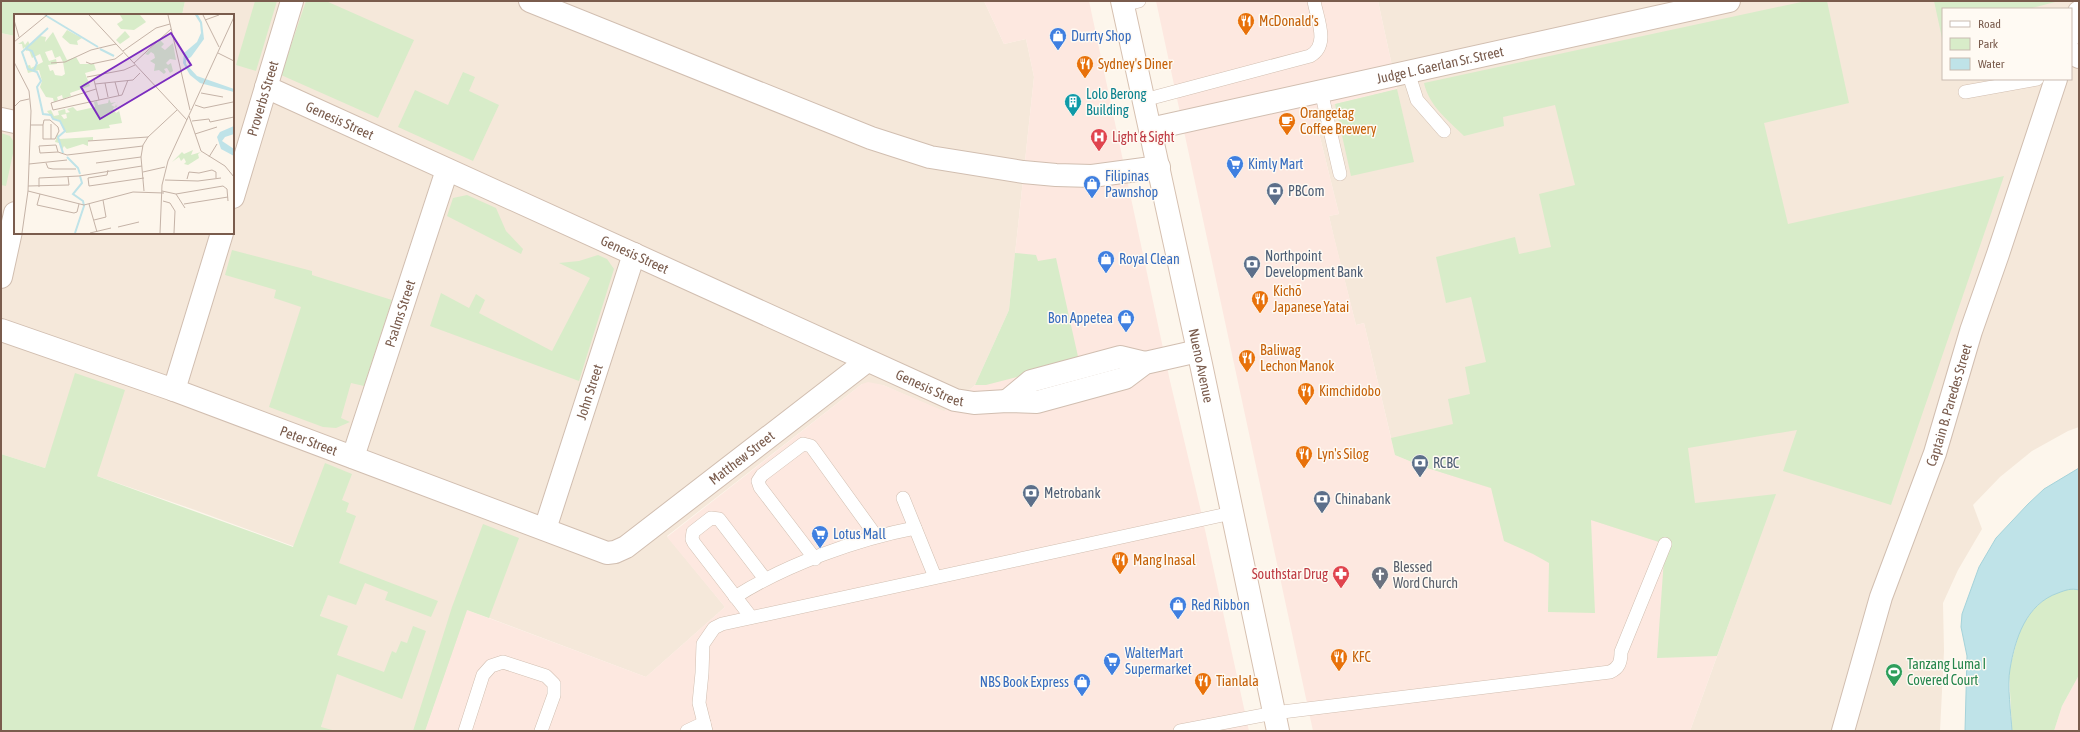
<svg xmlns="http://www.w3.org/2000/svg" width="2080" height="732" viewBox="0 0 2080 732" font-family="'Asap Condensed',sans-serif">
<rect width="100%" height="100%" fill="#fdf6ec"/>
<g fill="#f5e8da" fill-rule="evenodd">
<path d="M185,1H984L1004,44L1026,39L1034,77L1009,310L975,385L944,412L883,385L862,384L667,536L725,607L646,677L468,610L425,731H320L328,701L304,661L339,563L195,510L48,459L45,468L1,454V33L15,36V233H233V15H182Z"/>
<path d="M1378,1H2079V427L2068,431L2032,451L2000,477L1973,505L1982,529L1958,570L1943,603L1944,651L1940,731H1690L1746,576L1424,467L1395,455L1364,323L1356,325L1334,238L1329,216L1339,214L1313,109L1397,89ZM1943,9H2071V79H1943Z"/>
</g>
<g fill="#fde8e0">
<path d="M984,1H1089L1170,381L1200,507L1249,731H425L467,610L646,677L725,607L667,537L862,384L868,382L883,385L944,411L975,385L1009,310L1034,77L1026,39L1004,44Z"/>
<path d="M1156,1H1378L1397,89L1313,109L1339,214L1329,216L1334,237L1356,325L1364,323L1395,455L1424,467L1748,570L1690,731H1313Z"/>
<path d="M2079,675V731H2054L2062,706Z"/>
</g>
<g fill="#d8ecc9">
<path d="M1,1H185L182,15H15V36L1,33Z"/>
<path d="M255,1H277L256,71L236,65Z"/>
<path d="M306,1H326L414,40L378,118L281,75Z"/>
<path d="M1806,1H1827L1849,103L1764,123L1788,224L2004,176L1891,505L1783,471L1797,430L1688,448L1695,503L1776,494L1717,656L1657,658L1665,544L1591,520L1595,613L1548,612L1549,563L1533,554L1504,541L1491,488L1424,467L1395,455L1391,438L1453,424L1448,399L1470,394L1465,367L1486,362L1471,297L1446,303L1436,257L1515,237L1519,254L1551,247L1539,194L1575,185L1555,105L1503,117L1504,126L1464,136C1448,120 1429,106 1424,83Z"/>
<path d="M1934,1H2059L2028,9H1943L1942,38Z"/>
<path d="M463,72L475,77L469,91L499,105L473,161L398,127L415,90L448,105Z"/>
<path d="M1397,89L1414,162L1351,176L1335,104Z"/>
<path d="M1,133L10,136L15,144L6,186L1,185Z"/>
<path d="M467,195L496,208L506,231L523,249L521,254L447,216L453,198Z"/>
<path d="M232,250L312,271V275L392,300L364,386L351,383L341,418L350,422L336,428L323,427L269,407L301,307L274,298L276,290L225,275Z"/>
<path d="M1015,253L1036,255L1038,261L1056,258L1079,361L986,385H975L1009,310Z"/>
<path d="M598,255L607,259L614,269L579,381L430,326L441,293L469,308L476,294L485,300L479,313L552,351L590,278L559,263L579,261Z"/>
<path d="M75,373L125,390L97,476L293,547L325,463L352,474L342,500L349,503L346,512L356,516L339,563L438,601L431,617L385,600L388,592L365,583L356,605L328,595L320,616L348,626L337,655L384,672L392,651L396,653L401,641L407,643L413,626L426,631L402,699L337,674L321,727L336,731H1V454L45,468Z"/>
<path d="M483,524L519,538L489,618L467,610L425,731H413L452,607Z"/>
<path d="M2071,588L2079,590V675L2062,706L2054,731H2012L2009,671L2020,629L2033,610L2048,596Z"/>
</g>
<path fill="#bfe3e8" stroke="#a5d3da" d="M2079,468V590C2071,588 2066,590 2058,593C2026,604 2015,639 2010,669C2007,685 2011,714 2012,731H1965L1967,656L1961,627L1962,614L1979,567L1996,538L2028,504L2044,489Z"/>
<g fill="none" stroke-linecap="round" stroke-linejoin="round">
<defs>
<g id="lane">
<path d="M1123,5L1139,1"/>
<path d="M1408,72L1417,100L1444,131"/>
<path d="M1321,91L1340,174"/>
<path d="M1965,92L2037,79"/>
<path d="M1144,100L1310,56C1330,45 1317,19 1314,1"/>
<path d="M903,498L935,577"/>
<path d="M815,559L760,487L758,481L762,475L803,444L811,446L876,536"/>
<path d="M735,597C785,565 857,539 915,528"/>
<path d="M751,617L694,543L692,539L693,532L711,518L719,519L765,579"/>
<path d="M465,731L483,675L491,666L503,662L546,676L554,684V695L541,731"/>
<path d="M687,731L704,723"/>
<path d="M706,731L699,703L702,673L703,644L714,628L722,624L1232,513"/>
<path d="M1180,731L1274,713L1610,672C1619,668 1621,662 1621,652L1665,544"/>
</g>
<g id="street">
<path d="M530,1L871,138L930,157L1023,172L1056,175L1092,176L1159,167"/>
<path d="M2071,35L2079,12"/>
<path d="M2071,53L2079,57"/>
<path id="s1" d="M266,87L955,400L974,403L1007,401L1037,402L1125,378L1145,363L1198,351"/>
<path d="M1,119L15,122"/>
<path id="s2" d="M1150,129L1729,1"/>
<path id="s3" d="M233,197L292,1"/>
<path d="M1,277L15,213"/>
<path id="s4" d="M1,330L174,390L607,553L615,552L626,547L867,361"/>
<path d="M174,390L222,233"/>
<path d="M1007,401L1031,381L1120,357L1145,363"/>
<path id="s5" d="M353,457L447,170"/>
<path id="s6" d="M545,529L634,254"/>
<path id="s7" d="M1843,731L1881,597L1935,453L1971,331L1998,254L2056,79"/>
</g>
<g id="secondary">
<path id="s8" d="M1122,1L1201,364L1278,731"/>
</g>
</defs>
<use href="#lane" stroke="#d1beb0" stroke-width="14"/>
<use href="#street" stroke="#d1beb0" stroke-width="24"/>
<use href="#secondary" stroke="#d6c0b0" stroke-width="24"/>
<use href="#lane" stroke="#fff" stroke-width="13"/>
<use href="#street" stroke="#fff" stroke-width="22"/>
<use href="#secondary" stroke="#fff" stroke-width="22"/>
</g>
<defs>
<symbol id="restaurant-pin" viewBox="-11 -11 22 30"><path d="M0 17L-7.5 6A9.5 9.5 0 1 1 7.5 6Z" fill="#e8710a" stroke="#fffaf3"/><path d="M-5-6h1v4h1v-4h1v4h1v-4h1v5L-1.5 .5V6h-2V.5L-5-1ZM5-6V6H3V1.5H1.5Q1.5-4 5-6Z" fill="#fff"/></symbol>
<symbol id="shop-pin" viewBox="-11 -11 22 30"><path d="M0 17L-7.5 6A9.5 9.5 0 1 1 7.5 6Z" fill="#3f7fe0" stroke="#fffaf3"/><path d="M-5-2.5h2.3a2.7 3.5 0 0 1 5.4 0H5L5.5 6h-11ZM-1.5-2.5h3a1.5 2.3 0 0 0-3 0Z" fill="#fff"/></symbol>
<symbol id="building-pin" viewBox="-11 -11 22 30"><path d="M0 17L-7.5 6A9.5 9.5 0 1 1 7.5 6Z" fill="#0f9aa8" stroke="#fffaf3"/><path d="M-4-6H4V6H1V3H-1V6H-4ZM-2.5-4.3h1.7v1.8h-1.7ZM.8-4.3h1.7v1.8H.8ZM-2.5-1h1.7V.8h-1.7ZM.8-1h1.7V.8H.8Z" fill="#fff"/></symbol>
<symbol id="cafe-pin" viewBox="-11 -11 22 30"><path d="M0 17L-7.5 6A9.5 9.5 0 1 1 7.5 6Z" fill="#e8710a" stroke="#fffaf3"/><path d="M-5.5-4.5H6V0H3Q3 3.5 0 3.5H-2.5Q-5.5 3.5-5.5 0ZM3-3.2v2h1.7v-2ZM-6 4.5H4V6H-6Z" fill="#fff"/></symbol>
<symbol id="hospital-pin" viewBox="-11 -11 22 30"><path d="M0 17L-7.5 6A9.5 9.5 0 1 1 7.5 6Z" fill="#e0444e" stroke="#fffaf3"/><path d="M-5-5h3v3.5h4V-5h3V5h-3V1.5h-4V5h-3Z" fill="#fff"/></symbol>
<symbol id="supermarket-pin" viewBox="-11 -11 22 30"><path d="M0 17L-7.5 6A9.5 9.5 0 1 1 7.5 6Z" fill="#3f7fe0" stroke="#fffaf3"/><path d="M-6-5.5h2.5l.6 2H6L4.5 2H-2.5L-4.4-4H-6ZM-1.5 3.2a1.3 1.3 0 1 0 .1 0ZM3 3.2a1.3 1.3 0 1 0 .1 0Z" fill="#fff"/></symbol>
<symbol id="bank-pin" viewBox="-11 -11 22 30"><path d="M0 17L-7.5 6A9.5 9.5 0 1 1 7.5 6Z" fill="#5c6f8a" stroke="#fffaf3"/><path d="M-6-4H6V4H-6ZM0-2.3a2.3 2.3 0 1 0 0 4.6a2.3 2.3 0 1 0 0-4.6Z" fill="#fff"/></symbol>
<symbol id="pharmacy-pin" viewBox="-11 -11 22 30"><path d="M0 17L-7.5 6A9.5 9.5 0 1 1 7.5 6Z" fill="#e0444e" stroke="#fffaf3"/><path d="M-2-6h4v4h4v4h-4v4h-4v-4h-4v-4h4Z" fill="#fff"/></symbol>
<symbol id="church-pin" viewBox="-11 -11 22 30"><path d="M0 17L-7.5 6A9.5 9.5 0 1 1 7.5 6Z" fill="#6b7280" stroke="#fffaf3"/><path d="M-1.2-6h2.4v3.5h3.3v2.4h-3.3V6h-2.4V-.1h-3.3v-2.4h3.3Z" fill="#fff"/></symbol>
<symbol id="stadium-pin" viewBox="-11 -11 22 30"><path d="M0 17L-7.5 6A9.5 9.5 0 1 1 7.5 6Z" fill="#2e9e5b" stroke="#fffaf3"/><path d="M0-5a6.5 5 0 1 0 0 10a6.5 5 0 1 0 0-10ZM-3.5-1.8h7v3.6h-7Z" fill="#fff"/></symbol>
</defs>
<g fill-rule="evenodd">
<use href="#restaurant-pin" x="1236" y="11" width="20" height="27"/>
<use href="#shop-pin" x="1048" y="26" width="20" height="27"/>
<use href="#restaurant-pin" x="1075" y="54" width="20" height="27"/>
<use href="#building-pin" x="1063" y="92" width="20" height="27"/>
<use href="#cafe-pin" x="1277" y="111" width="20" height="27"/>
<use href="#hospital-pin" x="1089" y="127" width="20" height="27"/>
<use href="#supermarket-pin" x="1225" y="154" width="20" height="27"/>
<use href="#shop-pin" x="1082" y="174" width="20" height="27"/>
<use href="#bank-pin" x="1265" y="181" width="20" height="27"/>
<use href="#shop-pin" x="1096" y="249" width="20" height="27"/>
<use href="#bank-pin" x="1242" y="254" width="20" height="27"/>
<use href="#restaurant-pin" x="1250" y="289" width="20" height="27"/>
<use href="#shop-pin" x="1116" y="308" width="20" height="27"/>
<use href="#restaurant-pin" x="1237" y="348" width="20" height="27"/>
<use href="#restaurant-pin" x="1296" y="381" width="20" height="27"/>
<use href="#restaurant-pin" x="1294" y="444" width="20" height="27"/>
<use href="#bank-pin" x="1410" y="453" width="20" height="27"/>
<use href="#bank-pin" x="1021" y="483" width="20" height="27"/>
<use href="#bank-pin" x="1312" y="489" width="20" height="27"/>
<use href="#supermarket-pin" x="810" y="524" width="20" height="27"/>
<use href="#restaurant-pin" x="1110" y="550" width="20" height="27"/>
<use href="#pharmacy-pin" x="1331" y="564" width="20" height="27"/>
<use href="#church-pin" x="1370" y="565" width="20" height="27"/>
<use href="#shop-pin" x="1168" y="595" width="20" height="27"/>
<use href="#restaurant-pin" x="1329" y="647" width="20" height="27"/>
<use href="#supermarket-pin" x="1102" y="651" width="20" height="27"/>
<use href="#stadium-pin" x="1884" y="662" width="20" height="27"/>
<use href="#restaurant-pin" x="1193" y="671" width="20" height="27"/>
<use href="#shop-pin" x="1072" y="672" width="20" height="27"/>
</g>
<g text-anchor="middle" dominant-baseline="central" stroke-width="3" stroke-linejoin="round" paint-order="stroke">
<g font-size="14" fill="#c56008" stroke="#fffaf3" text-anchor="start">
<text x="1259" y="21">McDonald's</text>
<text x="1098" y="64">Sydney's Diner</text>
<text x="1300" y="113">Orangetag<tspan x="1300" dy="16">Coffee Brewery</tspan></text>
<text x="1273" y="291">Kichō<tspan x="1273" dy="16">Japanese Yatai</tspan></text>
<text x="1260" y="350">Baliwag<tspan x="1260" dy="16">Lechon Manok</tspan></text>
<text x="1319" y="391">Kimchidobo</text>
<text x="1317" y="454">Lyn's Silog</text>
<text x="1133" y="560">Mang Inasal</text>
<text x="1352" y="657">KFC</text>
<text x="1216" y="681">Tianlala</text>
</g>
<g font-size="14" fill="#366cbe" stroke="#fffaf3" text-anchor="start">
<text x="1071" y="36">Durrty Shop</text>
<text x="1248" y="164">Kimly Mart</text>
<text x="1105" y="176">Filipinas<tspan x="1105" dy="16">Pawnshop</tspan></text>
<text x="1119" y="259">Royal Clean</text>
<text x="1113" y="318" text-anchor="end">Bon Appetea</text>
<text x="833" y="534">Lotus Mall</text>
<text x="1191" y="605">Red Ribbon</text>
<text x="1125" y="653">WalterMart<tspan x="1125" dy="16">Supermarket</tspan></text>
<text x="1069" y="682" text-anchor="end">NBS Book Express</text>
</g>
<g font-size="14" fill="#7a5c4d" stroke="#fffaf3">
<text stroke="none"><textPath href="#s2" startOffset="297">Judge L. Gaerlan Sr. Street</textPath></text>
<text stroke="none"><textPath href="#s3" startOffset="103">Proverbs Street</textPath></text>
<text stroke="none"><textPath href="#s1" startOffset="81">Genesis Street</textPath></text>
<text stroke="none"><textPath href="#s1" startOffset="405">Genesis Street</textPath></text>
<text stroke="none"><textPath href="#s5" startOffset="151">Psalms Street</textPath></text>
<text stroke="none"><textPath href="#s8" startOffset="373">Nueno Avenue</textPath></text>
<text stroke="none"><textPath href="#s1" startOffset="729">Genesis Street</textPath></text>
<text stroke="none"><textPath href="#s6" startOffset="144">John Street</textPath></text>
<text stroke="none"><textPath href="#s7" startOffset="343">Captain B. Paredes Street</textPath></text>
<text stroke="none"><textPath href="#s4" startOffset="327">Peter Street</textPath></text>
<text stroke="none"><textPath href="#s4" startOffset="812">Matthew Street</textPath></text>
</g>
<g font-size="14" fill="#0d838f" stroke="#fffaf3" text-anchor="start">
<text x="1086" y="94">Lolo Berong<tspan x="1086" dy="16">Building</tspan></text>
</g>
<g font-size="14" fill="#be3a42" stroke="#fffaf3" text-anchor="start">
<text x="1112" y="137">Light &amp; Sight</text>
<text x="1328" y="574" text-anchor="end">Southstar Drug</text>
</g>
<g font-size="14" fill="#4e5e75" stroke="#fffaf3" text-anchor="start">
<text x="1288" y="191">PBCom</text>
<text x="1265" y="256">Northpoint<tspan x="1265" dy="16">Development Bank</tspan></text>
<text x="1433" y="463">RCBC</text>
<text x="1044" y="493">Metrobank</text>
<text x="1335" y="499">Chinabank</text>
</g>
<g font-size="14" fill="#5b616d" stroke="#fffaf3" text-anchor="start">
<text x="1393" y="567">Blessed<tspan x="1393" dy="16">Word Church</tspan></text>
</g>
<g font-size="14" fill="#27864d" stroke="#fffaf3" text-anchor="start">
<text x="1907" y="664">Tanzang Luma I<tspan x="1907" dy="16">Covered Court</tspan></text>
</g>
</g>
<g transform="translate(14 14)">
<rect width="220" height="220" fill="#fdf6ec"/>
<path d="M106,1H126L132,8L120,16L107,15L103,10L109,6ZM53,16L68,24L63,27L64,31L56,30L48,23ZM111,17L116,23L106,30L102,26ZM39,18L53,46L62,43L66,50H80L82,56L71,59L76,72L56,79L57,82L49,85L48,81L43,83L44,86L40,88L39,84L32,83L26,73L28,67L25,56L14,59L12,52L16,51L17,54L29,48L26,40L18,44L15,36L12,37L11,33L9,35L8,30H4L9,27L11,31L14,27L16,31L26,22L32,23L31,28ZM38,36L41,44L46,42L49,48L51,60L48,62L41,61L39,56L36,57L34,51L43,50L42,45L35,47L31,38ZM146,26L150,30L147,33L151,36L159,29L162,46L156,45L152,49L154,51L157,49L159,57L156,59L153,54L150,55L152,58L150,60L145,56L140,57L141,50L136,47L141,44L140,40L137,38L134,41L131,40ZM102,83L108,109L95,111L96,114L52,119L45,106L39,105L33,97L37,96L40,102L45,101L44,97L51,95L52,100L47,101L50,105L53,104L52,99L56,98L53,95L59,93L63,97L81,93L80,88L83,87L84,91L94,89L95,85L97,89L102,88L97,91L101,93L102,90L103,93L99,94L102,99L105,97ZM44,119L45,125L79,123V126L74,127V132L69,130L53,135L50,132L48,136L45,129L41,128ZM179,136L177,141L187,138L184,140L185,144L174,151L170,150L172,148L170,144L167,147L165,143L158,148L168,138L170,140Z" fill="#d8ecc9" fill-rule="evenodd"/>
<path d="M181,1H184L188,8L190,25L177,43L172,46V50L183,62L220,75V78L186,69L176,61L169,49L170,39L183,28L187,19L186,9ZM220,112V120L211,123L208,127L220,135V142L207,135L203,123L206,118Z" fill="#bfe3e8"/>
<path fill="none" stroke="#bfe3e8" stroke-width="2" d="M31,1L84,33M34,14L8,38L14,55L23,58L27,67L23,73L29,100L37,101L39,105L46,107L51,117L44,123L49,139M13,35L18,37L23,49L20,56M86,35L100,42M53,143L64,154L66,160M61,219L70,192L69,187L59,180L68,169L66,162"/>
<path fill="none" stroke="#c5b3a7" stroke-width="1" d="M75,1L173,106M154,1L176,96M189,1L205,33M0,6L5,23M191,6L205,1M0,28L33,1M109,37L142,14L156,10M204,39L220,47M0,48L15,77L17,97L14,177L8,219M72,48L77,50L101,45L109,39M37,49L51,48L77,36L102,30M120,49L157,15M73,63L110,56L121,51M80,66L85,86M101,68L105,82M91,69L94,83M81,70L119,66L126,59M82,75L37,89L39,96L108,81L114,66M187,79L209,83M181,91L190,94L219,88M0,93L6,87L15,85M0,99V114M175,102L187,137L211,152L220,163M178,107L195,105L196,108L220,103M16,111H29V125H41L45,117L44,113L36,106H30L29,111M181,120L203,113M37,125V110M74,127L134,123M44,138L42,131L25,132L26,139L44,138L53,141L129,132M195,143L203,130M32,149L34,154L39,155H62M82,149L127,143M15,150L53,146M94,156L93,161L74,164L75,172L130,164M129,158L151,153M173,165L175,158L185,159L198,156L202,158V164M151,166L184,167L207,164M14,172L55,171L54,163M25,173V164L65,162L128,152M14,177L70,191L119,178L150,179M130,177L127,143L129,131L134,123L163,96M148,177L162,180L171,194M26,180L23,191L60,199L63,198L65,190M162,180L209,172L213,175L214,187M149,187L156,189L161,197L160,219M75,190L83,218M170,190L214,183M80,206L92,203L89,186M104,213L125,208M76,219L97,214M146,219L148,171L154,147L220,3"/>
<path fill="#7b2cbf" fill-opacity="0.15" stroke="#7b2cbf" stroke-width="2" d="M157,19L177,51L86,105L67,73Z"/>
<rect width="220" height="220" fill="none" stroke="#7a5c4d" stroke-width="2"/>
</g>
<rect width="2080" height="732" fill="none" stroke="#7a5c4d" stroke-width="4"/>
<rect x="1942" y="8" width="130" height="72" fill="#fffaf3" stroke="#cabbb1"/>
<rect x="1950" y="21" width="20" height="6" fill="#ffffff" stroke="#cabbb1"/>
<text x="1978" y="28" font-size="12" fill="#7a5c4d">Road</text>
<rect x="1950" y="38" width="20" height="12" fill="#d8ecc9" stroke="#cabbb1"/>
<text x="1978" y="48" font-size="12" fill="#7a5c4d">Park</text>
<rect x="1950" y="58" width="20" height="12" fill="#bfe3e8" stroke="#cabbb1"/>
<text x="1978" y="68" font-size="12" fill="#7a5c4d">Water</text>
</svg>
